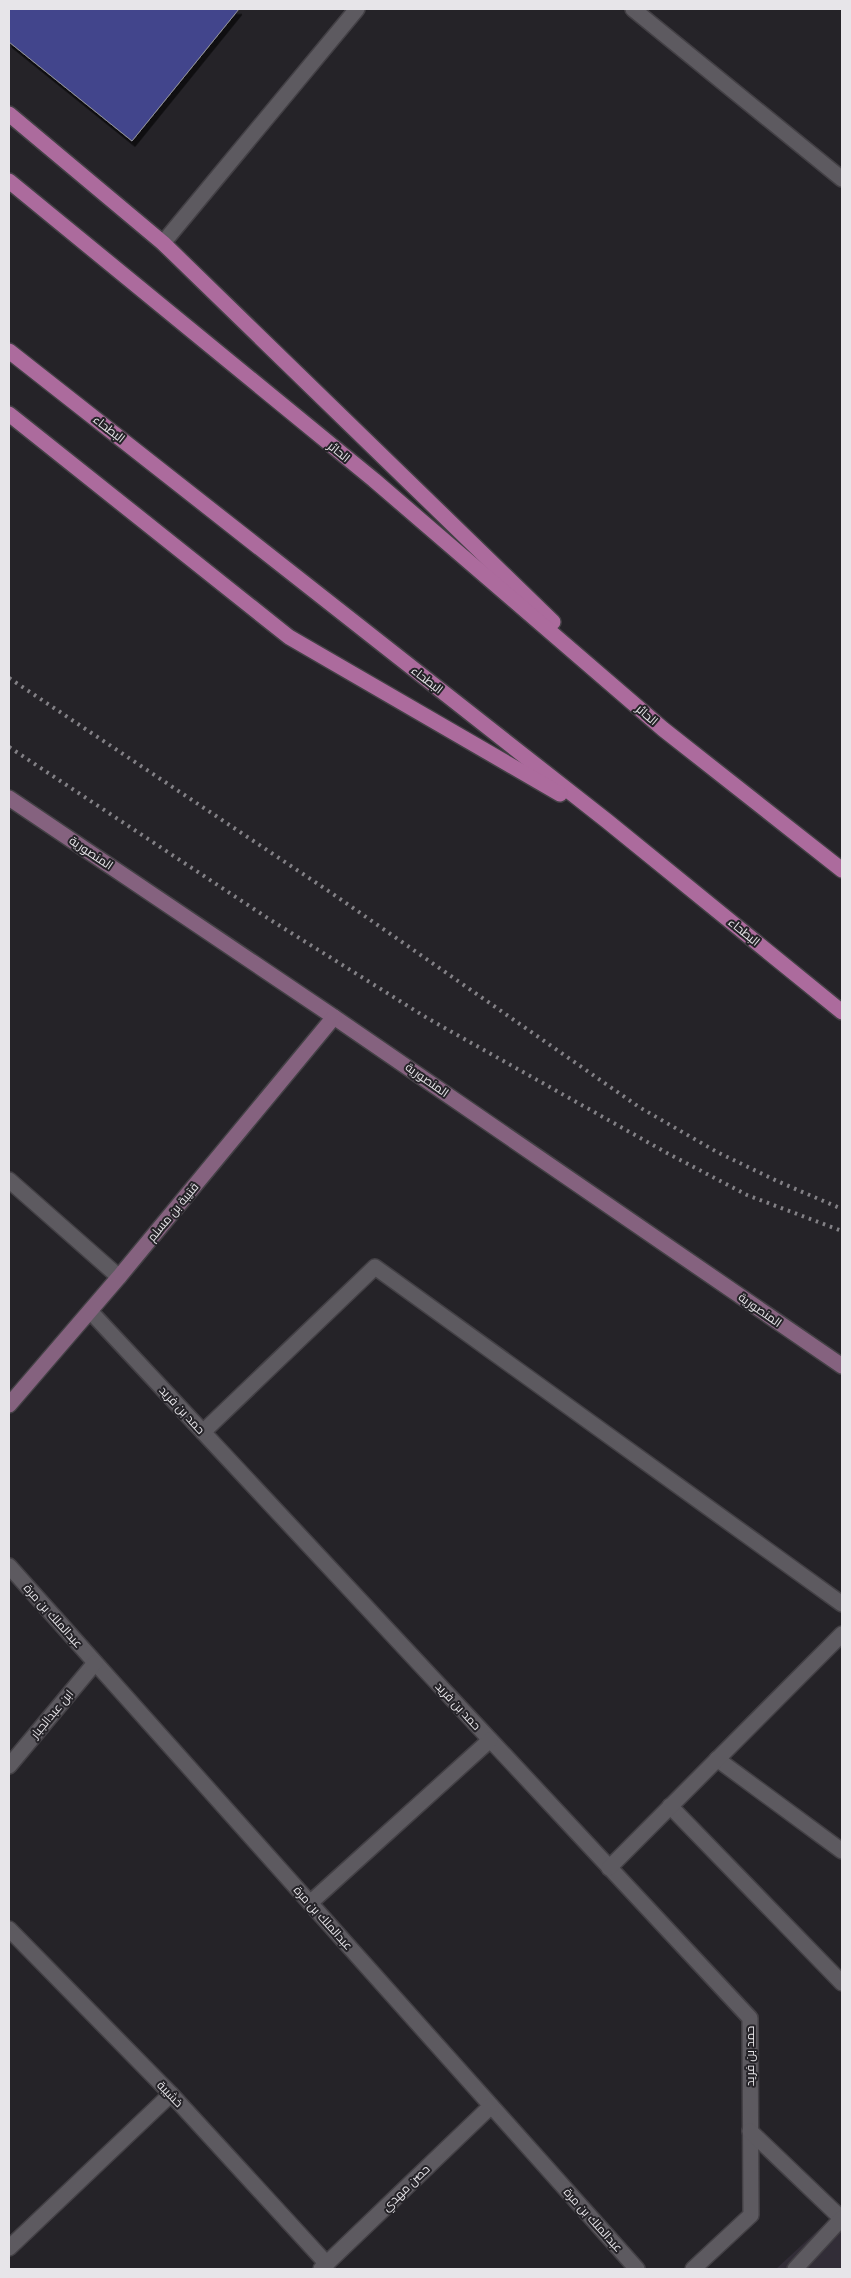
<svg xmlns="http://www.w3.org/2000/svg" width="851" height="2278" viewBox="0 0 851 2278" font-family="'Roboto Serif',Cairo,serif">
<defs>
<filter id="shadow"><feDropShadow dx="3" dy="5.5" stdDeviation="0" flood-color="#0009"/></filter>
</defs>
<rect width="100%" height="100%" fill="#252328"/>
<path fill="#322d37" d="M842,2208V2269H776Z"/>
<path fill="#42458c" stroke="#93949b" filter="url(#shadow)" d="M9,9H239L132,141L9,42Z"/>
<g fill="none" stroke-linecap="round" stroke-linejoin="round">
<defs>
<g id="street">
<path d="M633,9L842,179"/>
<path d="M163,243L357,9"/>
<path d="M9,1180L119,1277"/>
<path d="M90,1311L750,2018L751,2215L693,2269"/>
<path d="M203,1432L375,1267L842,1604"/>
<path d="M9,1566L637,2269"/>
<path d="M717,1759L842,1851"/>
<path d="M9,1766L95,1663"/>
<path d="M670,1806L842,1983"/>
<path d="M609,1868L842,1634"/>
<path d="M310,1903L490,1740"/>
<path d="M9,1929L171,2094L327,2264"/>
<path d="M750,2131L842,2219"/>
<path d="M9,2248L171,2094"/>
<path d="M321,2269L491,2106"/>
<path d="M795,2269L842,2218"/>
</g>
<g id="secondary">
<path d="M9,798L334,1017L842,1366"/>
<path d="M9,1405L119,1277L334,1017"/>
</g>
<g id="primary">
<path d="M9,114L163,243L553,622"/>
<path d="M9,181L374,480L663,729L842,870"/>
<path d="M9,351L607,821L842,1012"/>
<path d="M9,414L289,637L560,794"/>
</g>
</defs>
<use href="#street" stroke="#434045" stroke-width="18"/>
<use href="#secondary" stroke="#434045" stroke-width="18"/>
<use href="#primary" stroke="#434045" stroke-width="18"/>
<use href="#street" stroke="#5d5a60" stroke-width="15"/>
<use href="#secondary" stroke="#85627f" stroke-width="15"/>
<use href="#primary" stroke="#ac6b9d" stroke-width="15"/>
<g stroke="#838186" stroke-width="4" stroke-dasharray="2.5 5" stroke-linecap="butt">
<path d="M9,678L333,894L639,1107L717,1152L777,1181L842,1209"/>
<path d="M9,747L269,919L427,1018L667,1153L747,1195L842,1231"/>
</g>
</g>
<g text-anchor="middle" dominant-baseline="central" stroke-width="4" stroke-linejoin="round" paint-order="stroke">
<g font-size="12" fill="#e7e5e9" stroke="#252328">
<text transform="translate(109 429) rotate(38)">البطحاء</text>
<text transform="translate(339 452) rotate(39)">الحائر</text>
<text transform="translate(427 680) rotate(38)">البطحاء</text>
<text transform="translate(647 715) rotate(41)">الحائر</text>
<text transform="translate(91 853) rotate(34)">المنصورية</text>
<text transform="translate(744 932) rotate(39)">البطحاء</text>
<text transform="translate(427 1080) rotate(35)">المنصورية</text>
<text transform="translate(173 1212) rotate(-50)">قتيبة بن مسلم</text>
<text transform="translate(760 1310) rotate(35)">المنصورية</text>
<text transform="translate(182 1410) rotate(47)">حمد بن فريد</text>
<text transform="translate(53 1616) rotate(48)">عبدالملك بن مرة</text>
<text transform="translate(458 1706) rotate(47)">حمد بن فريد</text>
<text transform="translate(52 1714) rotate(-50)">ابن عبدالجبار</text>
<text transform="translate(323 1918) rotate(48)">عبدالملك بن مرة</text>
<text transform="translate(750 2056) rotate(-90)">حمد بن فريد</text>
<text transform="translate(170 2094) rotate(46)">خشيبة</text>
<text transform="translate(406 2188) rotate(-44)">حصن مهدي</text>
<text transform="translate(593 2220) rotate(48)">عبدالملك بن مرة</text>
</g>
</g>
<rect width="851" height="2278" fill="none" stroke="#e7e5e9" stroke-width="20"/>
</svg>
